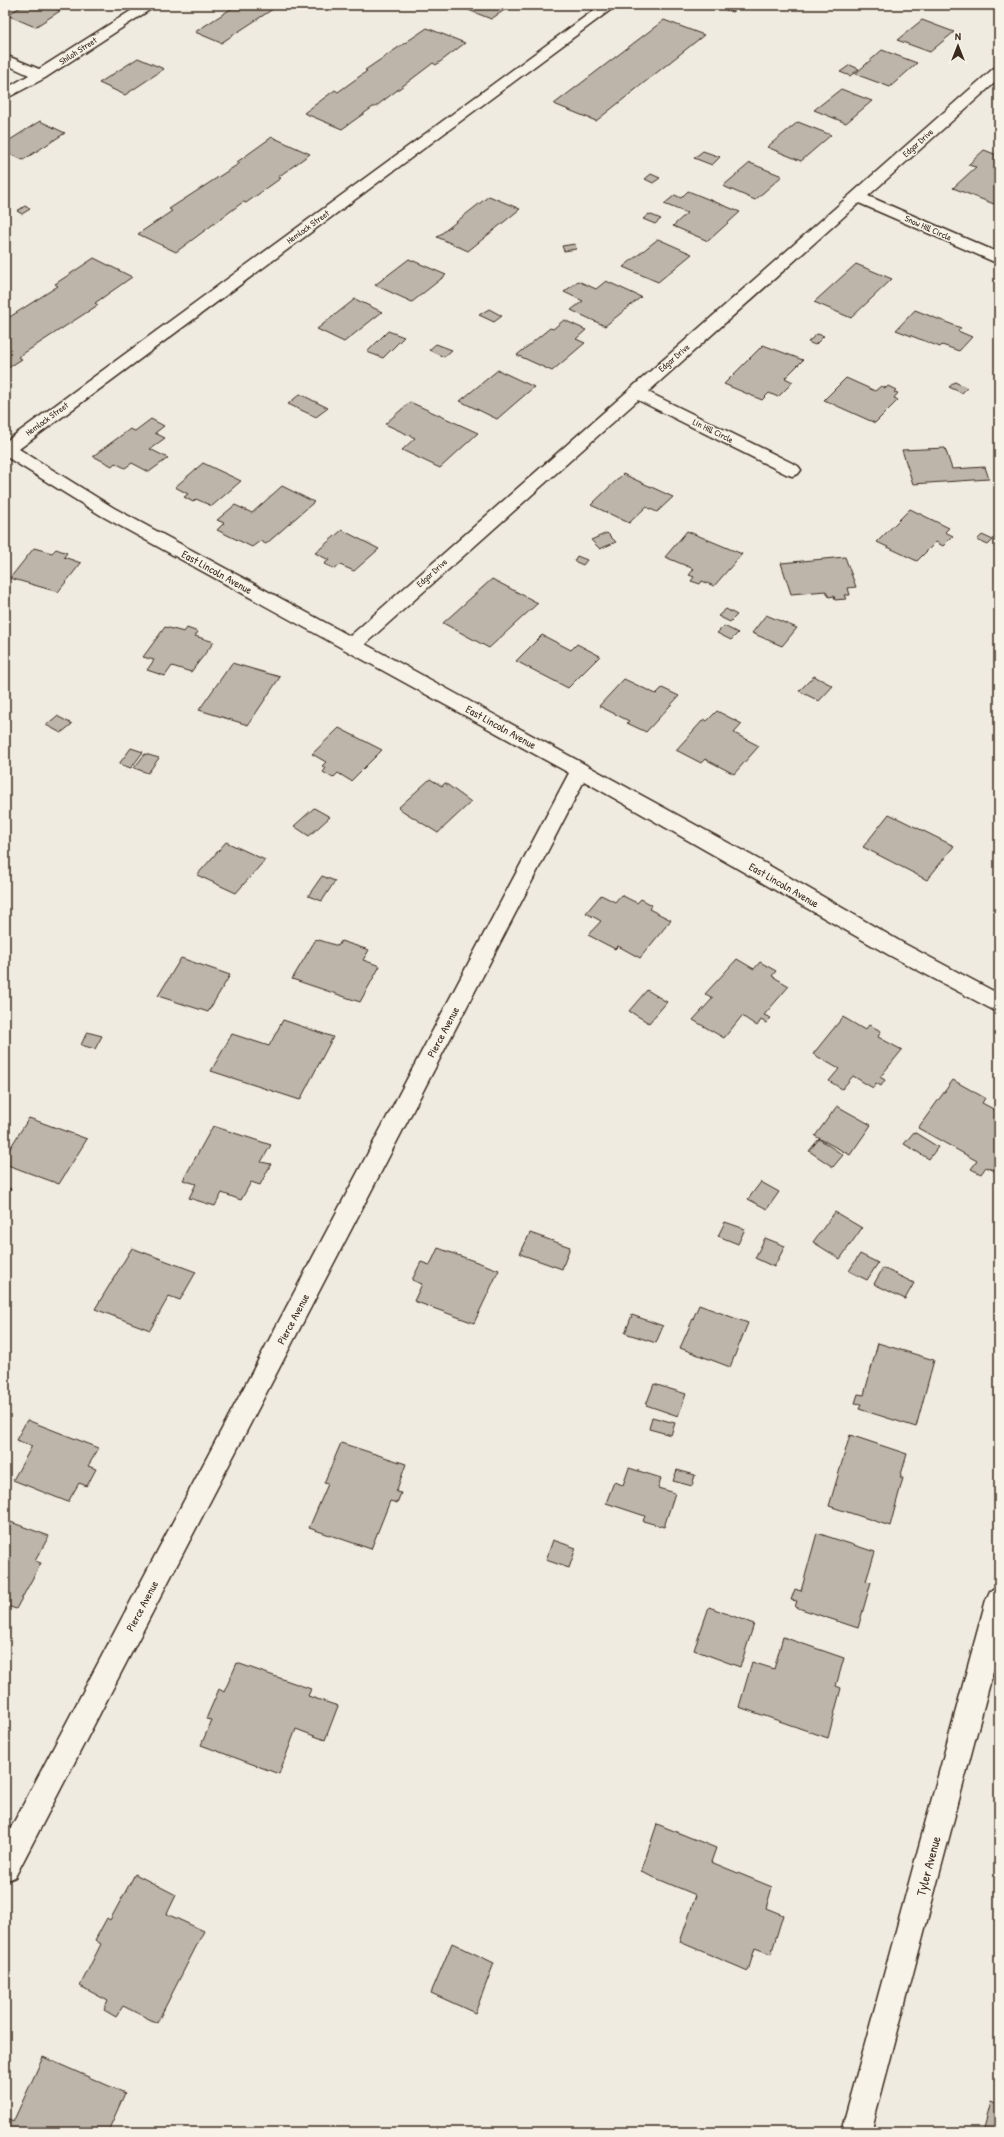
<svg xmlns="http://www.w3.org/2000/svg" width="1004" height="2137" viewBox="0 0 1004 2137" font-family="'Patrick Hand',sans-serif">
<rect width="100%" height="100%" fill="#efebe0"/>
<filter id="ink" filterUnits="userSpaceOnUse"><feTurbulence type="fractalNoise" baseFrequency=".025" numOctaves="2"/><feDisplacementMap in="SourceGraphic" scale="8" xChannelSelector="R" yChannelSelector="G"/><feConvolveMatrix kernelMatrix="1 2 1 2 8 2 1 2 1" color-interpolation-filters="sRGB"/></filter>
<g filter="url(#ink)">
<g fill="#bdb5aa" stroke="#3b2a1e">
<path d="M24,5H46L60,11L35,27L7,15Z"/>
<path d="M237,5H279L221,43L195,32Z"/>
<path d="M456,5H512L491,19Z"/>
<path d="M713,5H742L732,12Z"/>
<path d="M664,20L704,35L596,121L554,104Z"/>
<path d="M922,20L954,32L930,52L897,40Z"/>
<path d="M427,28L465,43L436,65L433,63L375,107H373L342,129L304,113L335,90L338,92L367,71L365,70Z"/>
<path d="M882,50L917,63L890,87L855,74Z"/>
<path d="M138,58L164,69L125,95L99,83Z"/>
<path d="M850,65L859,69L850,76L840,72Z"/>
<path d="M841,89L872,101L846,123L814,110Z"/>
<path d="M40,121L65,133L23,160L5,152V143Z"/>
<path d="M798,122L831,135L801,161L767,147Z"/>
<path d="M272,137L310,154L278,177L281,178L246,203L243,202L176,252L138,234L172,211L169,209L240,163L237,162Z"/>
<path d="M984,150L997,155L995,157L999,158V206L953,188L976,167L968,165Z"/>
<path d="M703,151L720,157L712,165L694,158Z"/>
<path d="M750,163L782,176L755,200L723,186Z"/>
<path d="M651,174L660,178L653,183L645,179Z"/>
<path d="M688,191L740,212L708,241L673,226L687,213L664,204L675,195L681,198Z"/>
<path d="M489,196L520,209L468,251L437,237Z"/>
<path d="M25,206L30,209L22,214L17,211Z"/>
<path d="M649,214L661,219L655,224L643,219Z"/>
<path d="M658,239L692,254L658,282L623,267Z"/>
<path d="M575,244L576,249L564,251L562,246Z"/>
<path d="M94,258L132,277L95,303L98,305L18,357L22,359L5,370V320L58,286L55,284Z"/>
<path d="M409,259L446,275L412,302L375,285Z"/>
<path d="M856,264L892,279L851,318L814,302Z"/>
<path d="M578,281L596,289L606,281L641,297L605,326L571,310L583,301L564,292Z"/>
<path d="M355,299L382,312L344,342L317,329Z"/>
<path d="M489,309L502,316L494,322L479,315Z"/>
<path d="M915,310L961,328L958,331L972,337L959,351L942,345L940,347L896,330Z"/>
<path d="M564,320L586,330L576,339L585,343L552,371L517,355L550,328L553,329Z"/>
<path d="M388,331L404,337L383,358L367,352Z"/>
<path d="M817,334L824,336L815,345L808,342Z"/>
<path d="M436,344L452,350L444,357L429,350Z"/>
<path d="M763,345L803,360L785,378L793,382L778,397L769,393L762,400L724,384Z"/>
<path d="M498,370L534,387L497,419L460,401Z"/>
<path d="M846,378L875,391L881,386L886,388L888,386L896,390L894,392L898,393L894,398L898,400L875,423L824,400Z"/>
<path d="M955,382L967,388L962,393L949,387Z"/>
<path d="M300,394L328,408L316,417L288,404Z"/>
<path d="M410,402L478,433L440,468L402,450L415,438L385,424Z"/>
<path d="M151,419L164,426L155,433L165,438L150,449L168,458L149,472L132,463L125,468L115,463L112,466L93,456L130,429L135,431Z"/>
<path d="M945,448L952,469L985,467L989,479L913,484L902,450Z"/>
<path d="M203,463L241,481L212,506L196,499L193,502L184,497L188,494L175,487Z"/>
<path d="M623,474L673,497L657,512L646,507L629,523L591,505Z"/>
<path d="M282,486L314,502L266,544L260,541L252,547L217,530L224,523L217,520L235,505L252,513Z"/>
<path d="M910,509L949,528L945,532L953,536L943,546L936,542L917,561L877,542Z"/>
<path d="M342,530L379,549L354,571L340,565L335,569L324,564L329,560L315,553Z"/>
<path d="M687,531L742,554L714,586L702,581L700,584L691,581L694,577L689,575L694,569L665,557Z"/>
<path d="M607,533L616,542L600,549L591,540Z"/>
<path d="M982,535L993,540L988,545L977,540Z"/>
<path d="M34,548L52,553L56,549L67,553L64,557L81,563L58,592L10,578Z"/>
<path d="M577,556L587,560L583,565L574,561Z"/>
<path d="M845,557L856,587L848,588L850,595H844L846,599L835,600L834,596L829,597L826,591L791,594L781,563Z"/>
<path d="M492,579L538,603L489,648L443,623Z"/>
<path d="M726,609L737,615L730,622L718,616Z"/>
<path d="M766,615L797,628L782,646L752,633Z"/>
<path d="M724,626L738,633L731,640L717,633Z"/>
<path d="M165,627L184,632L187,628L198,632L195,636L214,642L191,672L172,666L165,676L147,670L154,660L143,657Z"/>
<path d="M542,635L571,650L577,644L600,656L568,688L516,661Z"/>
<path d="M232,663L280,677L248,725L199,710Z"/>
<path d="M814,676L833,686L819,701L799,691Z"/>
<path d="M624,679L656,694L662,688L679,696L646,732L627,723L629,721L599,706Z"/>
<path d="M717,711L742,724L734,733L759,746L734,774L705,759L701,763L676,750L704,719L707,721Z"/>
<path d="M57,716L72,724L61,733L46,725Z"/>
<path d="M339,728L382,750L351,781L338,773L333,778L323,772L326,768L322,766L326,762L312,754Z"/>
<path d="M131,748L143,752L131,768L119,764Z"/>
<path d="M145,754L159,758L148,773L134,768Z"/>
<path d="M430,779L442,786L445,783L471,802L438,833L398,808Z"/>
<path d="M314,808L330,817L309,836L294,826Z"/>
<path d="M889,814L954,846L927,880L863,847Z"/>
<path d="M226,842L265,860L236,893L197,875Z"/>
<path d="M322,876L335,881L322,901L308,896Z"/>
<path d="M601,895L615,902L621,895L637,903L641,899L652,905L649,909L671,920L640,958L618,946L615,949L588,935L601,921L586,913Z"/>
<path d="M316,939L338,946L341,941L369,950L363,960L380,966L360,1002L292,979Z"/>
<path d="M181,958L230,975L208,1012L158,996Z"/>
<path d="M737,959L754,969L760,962L776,971L772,976L789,986L764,1015L771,1018L766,1023L761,1020L757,1026L742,1016L724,1038L693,1020L713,998L705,994Z"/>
<path d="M647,990L667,1002L649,1023L629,1011Z"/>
<path d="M843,1017L865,1030L869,1025L881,1031L878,1037L902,1050L880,1077L885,1080L881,1086L876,1083L873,1088L853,1076L842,1089L829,1081L839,1069L813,1054Z"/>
<path d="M283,1020L333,1037L300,1100L211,1071L232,1034L269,1046Z"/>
<path d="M87,1032L102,1036L95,1049L81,1045Z"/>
<path d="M953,1080L985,1098L982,1103L999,1112V1165L995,1171L986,1167L981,1174L971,1169L977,1161L918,1128Z"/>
<path d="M837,1106L871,1125L850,1155L815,1136Z"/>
<path d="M29,1118L87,1139L59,1184L5,1164V1156Z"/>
<path d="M213,1126L271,1145L261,1162L271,1164L260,1185L251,1182L241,1200L222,1193L215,1206L189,1198L196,1184L183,1180Z"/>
<path d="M914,1132L938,1147L929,1159L904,1144Z"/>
<path d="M819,1139L843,1155L833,1167L809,1151Z"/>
<path d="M761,1182L779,1192L767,1209L748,1199Z"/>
<path d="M5,1187L11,1189L5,1200Z"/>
<path d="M835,1212L862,1228L840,1259L813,1242Z"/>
<path d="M725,1222L745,1229L738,1244L718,1236Z"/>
<path d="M530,1233L570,1247L562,1269L520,1254Z"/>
<path d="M765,1238L785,1246L774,1267L755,1258Z"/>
<path d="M132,1248L196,1272L180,1300L169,1296L150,1330L95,1309Z"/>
<path d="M438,1248L499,1270L474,1323L414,1301L422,1284L412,1280L421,1262L430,1265Z"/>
<path d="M860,1254L878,1263L867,1280L849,1271Z"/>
<path d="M883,1268L914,1283L905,1299L874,1284Z"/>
<path d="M699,1305L748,1323L730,1367L680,1348Z"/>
<path d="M632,1315L663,1326L656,1343L625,1333Z"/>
<path d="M878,1343L934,1360L916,1427L859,1409L861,1404L855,1403L858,1394L864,1395Z"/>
<path d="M654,1384L686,1394L678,1416L646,1405Z"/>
<path d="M652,1417L675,1423L671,1435L649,1429Z"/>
<path d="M27,1420L99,1448L88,1466L96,1469L87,1486L79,1483L68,1502L13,1480L32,1446L16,1440Z"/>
<path d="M850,1435L907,1454L900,1478H903L890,1526L829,1506Z"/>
<path d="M341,1443L406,1464L396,1492L401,1493L397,1503L390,1501L371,1549L309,1528L328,1484L324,1483Z"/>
<path d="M629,1468L661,1478L658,1488L675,1493L664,1527L643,1521L645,1516L606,1503L614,1482L623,1485Z"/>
<path d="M677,1470L695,1475L692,1486L673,1481Z"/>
<path d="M5,1520L49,1536L35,1561L41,1563L16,1609L5,1605Z"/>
<path d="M817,1533L875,1552L866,1581L871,1582L858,1628L795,1607L797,1601L791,1600L795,1589L801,1591Z"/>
<path d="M553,1540L576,1548L569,1568L546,1560Z"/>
<path d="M709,1607L754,1624L740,1667L694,1650Z"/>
<path d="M783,1637L844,1658L836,1686L841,1688L828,1738L739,1707L752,1662L774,1669Z"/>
<path d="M237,1663L311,1689L308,1696L338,1706L325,1740L296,1729L279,1774L201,1745L212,1720L206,1719L219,1689L224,1692Z"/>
<path d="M657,1824L716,1848L711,1862L772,1887L766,1908L783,1915L771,1954L755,1948L748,1971L680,1942L696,1895L641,1872Z"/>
<path d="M135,1874L176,1895L167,1914L204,1931L157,2023L123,2006L116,2017L104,2010L108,2001L80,1986L101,1944L95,1940L107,1918L110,1920Z"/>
<path d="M452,1943L494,1963L475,2013L431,1993Z"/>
<path d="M43,2057L125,2093L109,2129L112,2132H5L6,2118L13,2122Z"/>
<path d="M990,2102L999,2106V2132H982Z"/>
</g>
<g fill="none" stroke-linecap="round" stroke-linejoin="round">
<defs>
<g id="minor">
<path d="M140,5H157L45,78L5,99V89L29,75L5,64V55L39,69Z"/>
<path d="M601,5H617L19,449L114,508L350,636L994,68L999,67V79L868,196L999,253V264L859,203L648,392L798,466L801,470L798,474L792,476L786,474L638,400L365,644L756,858L903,943L999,994V1013L889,955L584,781L15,1877L5,1881V1839L569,773L102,516L5,456V442Z"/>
<path d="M999,1588V1649L871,2132H841L986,1600L990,1591Z"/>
</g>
</defs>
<use href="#minor" stroke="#3b2a1e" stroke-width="3"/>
<use href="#minor" fill="#f7f3e8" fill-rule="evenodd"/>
</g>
</g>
<g text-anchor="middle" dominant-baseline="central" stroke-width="3" stroke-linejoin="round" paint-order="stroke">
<g font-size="9" fill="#3b2a1e" stroke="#f7f3e8">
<text transform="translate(78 51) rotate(-33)">Shiloh Street</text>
<text transform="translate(918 143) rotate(-42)">Edgar Drive</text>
<text transform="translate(308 227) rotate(-36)">Hemlock Street</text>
<text transform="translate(928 228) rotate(24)">Snow Hill Circle</text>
<text transform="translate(674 358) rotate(-41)">Edgar Drive</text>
<text transform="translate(47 419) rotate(-36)">Hemlock Street</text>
<text transform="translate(713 431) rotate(26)">Lin Hill Circle</text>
<text transform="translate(432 573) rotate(-42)">Edgar Drive</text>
</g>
<g font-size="11" fill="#3b2a1e" stroke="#f7f3e8">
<text transform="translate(217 572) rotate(29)">East Lincoln Avenue</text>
<text transform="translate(501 727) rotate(29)">East Lincoln Avenue</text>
<text transform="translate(784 885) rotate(30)">East Lincoln Avenue</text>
<text transform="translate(443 1032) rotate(-62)">Pierce Avenue</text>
<text transform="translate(293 1319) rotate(-62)">Pierce Avenue</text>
<text transform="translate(142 1606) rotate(-62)">Pierce Avenue</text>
</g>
<g font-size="13" fill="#3b2a1e" stroke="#f7f3e8">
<text transform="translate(928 1866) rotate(-75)">Tyler Avenue</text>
</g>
</g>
<rect width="1004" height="2137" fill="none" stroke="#f7f3e8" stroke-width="20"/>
<rect x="10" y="10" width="984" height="2117" fill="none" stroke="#3b2a1e" stroke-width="1.5" filter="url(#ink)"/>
<g transform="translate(958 46)" stroke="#f7f3e8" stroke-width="3" paint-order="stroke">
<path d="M0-3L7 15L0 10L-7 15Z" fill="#3b2a1e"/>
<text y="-6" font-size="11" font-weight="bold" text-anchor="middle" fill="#3b2a1e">N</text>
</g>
</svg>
